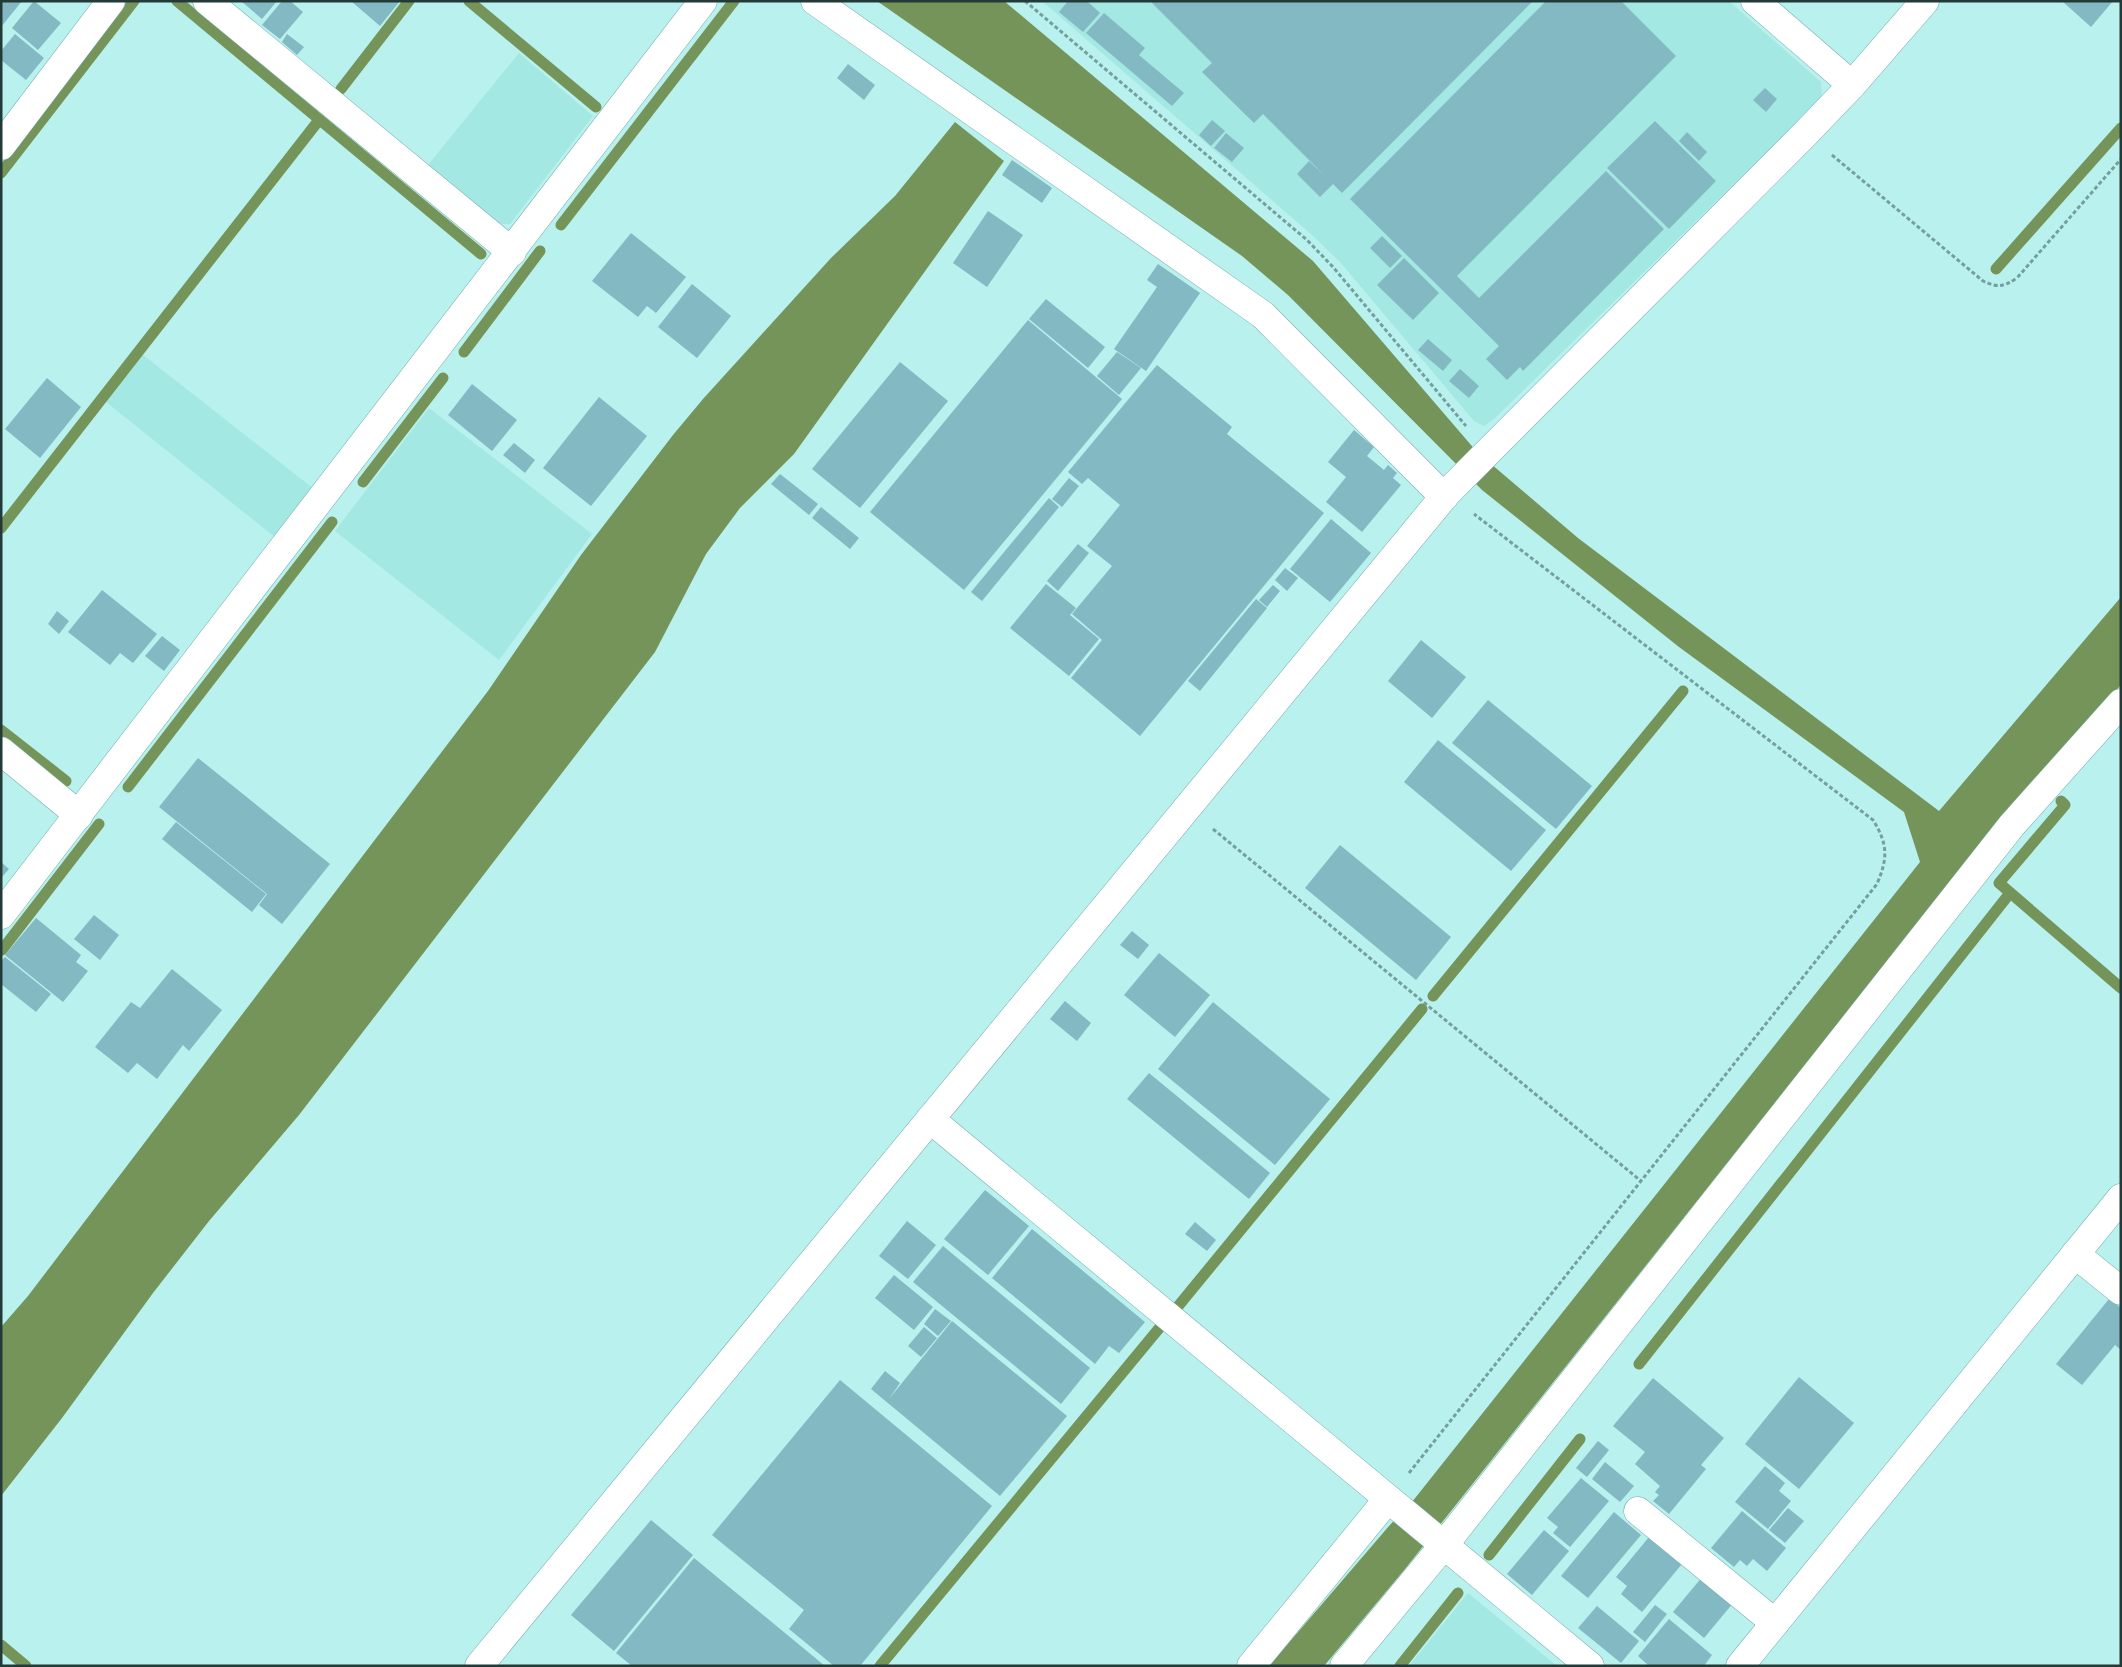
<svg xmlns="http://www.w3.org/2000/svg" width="2122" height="1667" viewBox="0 0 2122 1667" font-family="Lora,serif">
<rect width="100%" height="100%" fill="#b8f1ed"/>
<g fill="#a4e8e3">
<path d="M1042,1H1729L1821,82L1822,98L1494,419L1484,426L1474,421L1340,262L1312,235Z"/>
<path d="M519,53L593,116L510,224H499L428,165Z"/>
<path d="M143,355L314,489L276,538L106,402Z"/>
<path d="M429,408L592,534L499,660L335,531Z"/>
<path d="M1468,1593L1557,1666H1409Z"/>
</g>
<g fill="#759459">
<path d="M877,1H1004L1313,261L1477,452L1578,538L1939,811L2121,597V685L2004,814L1405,1569L1324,1666H1269L1389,1526L1412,1502L1920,862L1904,812L1679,647L1482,490L1288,295L1242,256Z"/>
<path d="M955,122L1004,161L794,454L740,508L706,554L655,652L299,1115L209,1221L153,1293L62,1418L1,1496V1327L28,1296L488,691L581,555L673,435L703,399L831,258L895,196Z"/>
</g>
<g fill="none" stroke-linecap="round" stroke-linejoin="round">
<g stroke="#759459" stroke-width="11">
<path d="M177,1L481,254"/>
<path d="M469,1L596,107"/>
<path d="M341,89L409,1"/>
<path d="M1,173L134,1"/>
<path d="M561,225L734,1"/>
<path d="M1996,269L2121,128"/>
<path d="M464,352L540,251"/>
<path d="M363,482L443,378"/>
<path d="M1,528L319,120"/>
<path d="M1,730L66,781"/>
<path d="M128,787L332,522"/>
<path d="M2061,801L2065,805L1999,883L2121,988"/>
<path d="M2,950L99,824"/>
<path d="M1433,996L1683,691"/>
<path d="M1175,1310L1422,1009"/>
<path d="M1639,1364L2010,893"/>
<path d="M1489,1555L1580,1439"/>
<path d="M1,1645L26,1666"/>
<path d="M880,1666L1161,1326"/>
<path d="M1400,1666L1458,1593"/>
</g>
</g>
<g fill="#83b9c3">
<path d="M1,1H22L1,27Z"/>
<path d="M34,1L61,23L38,50L12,28Z"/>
<path d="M241,1H277L262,19Z"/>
<path d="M282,1H290L303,12L280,39L262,25Z"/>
<path d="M351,1H400L380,26Z"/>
<path d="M1068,1H1087L1100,13L1083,32L1059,12Z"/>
<path d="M1150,1H1533L1342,193L1333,184L1320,197L1297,174L1309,161L1325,176L1263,114L1254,123L1202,72L1212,63Z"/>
<path d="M1546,1H1621L1676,56L1457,276L1479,298L1606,171L1664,229L1523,371L1520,367L1507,380L1486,359L1499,346L1350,199Z"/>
<path d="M2062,1H2113L2091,27Z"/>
<path d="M1104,13L1145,48L1139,55L1184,93L1172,106L1086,33Z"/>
<path d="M15,34L44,58L26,80L1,60V51Z"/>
<path d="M287,34L304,47L297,55L282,42Z"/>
<path d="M848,64L875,85L864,100L837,78Z"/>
<path d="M1765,88L1777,99L1766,112L1753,100Z"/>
<path d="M1212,120L1225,131L1211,146L1199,135Z"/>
<path d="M1655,121L1716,181L1669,229L1607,168Z"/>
<path d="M1687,132L1707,152L1699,161L1679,141Z"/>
<path d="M1226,133L1244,148L1232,162L1214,148Z"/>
<path d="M1012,160L1052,188L1042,203L1002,175Z"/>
<path d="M988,211L1023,235L987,287L953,263Z"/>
<path d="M631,233L686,277L656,313L647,306L638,317L592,281Z"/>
<path d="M1382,236L1402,256L1390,268L1370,248Z"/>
<path d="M1404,258L1439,293L1413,320L1377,285Z"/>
<path d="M1158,264L1200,293L1146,371L1114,349L1157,287L1147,280Z"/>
<path d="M692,284L731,316L697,358L658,327Z"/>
<path d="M1046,299L1105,347L1088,368L1029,319Z"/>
<path d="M1028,320L1122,399L964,590L870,512Z"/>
<path d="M1428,339L1452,360L1443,371L1418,350Z"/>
<path d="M1117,352L1141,368L1119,395L1097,376Z"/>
<path d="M900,362L948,401L860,508L812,469Z"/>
<path d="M1157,365L1232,427L1227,434L1324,513L1140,736L1071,678L1102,640L1072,614L1112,566L1087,546L1120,505L1088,478L1082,484L1068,472Z"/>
<path d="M1460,369L1479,386L1469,398L1449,381Z"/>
<path d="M47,378L81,407L40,458L5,429Z"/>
<path d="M472,384L517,420L492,451L448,415Z"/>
<path d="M599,397L647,436L591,506L543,468Z"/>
<path d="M1354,430L1374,447L1367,456L1384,470L1388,465L1397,473L1393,478L1401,485L1362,532L1326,502L1346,477L1328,462Z"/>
<path d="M514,443L535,460L525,473L503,455Z"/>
<path d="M780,474L818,504L809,515L771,484Z"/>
<path d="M1069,478L1079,486L1062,507L1052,499Z"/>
<path d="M1049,498L1059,507L982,601L971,592Z"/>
<path d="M821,507L859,538L850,549L812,518Z"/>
<path d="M1331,519L1371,553L1330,602L1290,569Z"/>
<path d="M1078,544L1089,553L1058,591L1047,581Z"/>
<path d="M1285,568L1298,578L1287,591L1275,580Z"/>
<path d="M1046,584L1076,608L1070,615L1099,639L1069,676L1010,628Z"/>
<path d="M1273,585L1280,591L1267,607L1259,600Z"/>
<path d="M102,590L157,634L133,663L120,653L110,665L68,632Z"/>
<path d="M1256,599L1267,608L1200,691L1188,681Z"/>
<path d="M57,611L69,621L59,634L48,624Z"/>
<path d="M162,636L180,650L164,671L145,656Z"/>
<path d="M1421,640L1466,677L1432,718L1388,681Z"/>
<path d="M1488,700L1592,786L1556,829L1452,743Z"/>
<path d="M1438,740L1546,830L1511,871L1404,782Z"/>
<path d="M198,758L330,864L282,924L259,905L267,894L159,807Z"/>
<path d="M176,822L266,894L252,912L162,839Z"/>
<path d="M1340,845L1451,937L1416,980L1305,888Z"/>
<path d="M1,862L9,869L1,878Z"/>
<path d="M94,915L119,935L100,960L74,939Z"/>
<path d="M36,918L81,955L76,962L88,971L63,1002L5,955Z"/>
<path d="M1132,931L1149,945L1138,959L1120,945Z"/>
<path d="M1159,953L1210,995L1175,1037L1124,995Z"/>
<path d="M5,957L51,994L36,1012L1,984V961Z"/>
<path d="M172,969L222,1010L189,1051L183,1045L157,1079L137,1063L128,1073L95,1047L131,1002L140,1008Z"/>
<path d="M1065,1001L1091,1023L1077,1041L1050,1019Z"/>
<path d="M1213,1002L1330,1099L1275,1165L1158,1069Z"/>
<path d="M1149,1073L1270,1173L1249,1199L1127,1099Z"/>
<path d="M985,1190L1029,1226L988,1275L944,1239Z"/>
<path d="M907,1221L936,1245L908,1279L879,1256Z"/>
<path d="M1195,1222L1216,1240L1207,1251L1185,1234Z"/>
<path d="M1032,1229L1145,1322L1119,1353L1109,1346L1095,1364L992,1278Z"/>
<path d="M943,1246L1090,1368L1061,1404L913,1282Z"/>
<path d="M894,1275L933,1307L914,1330L875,1298Z"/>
<path d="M2109,1299L2121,1308V1350L2115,1345L2082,1385L2056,1364Z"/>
<path d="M935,1309L951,1321L938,1336L924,1324Z"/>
<path d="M952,1321L1067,1416L1000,1496L871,1389L885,1371L900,1383L889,1399Z"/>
<path d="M924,1327L937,1338L921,1357L908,1346Z"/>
<path d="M1799,1377L1854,1423L1799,1489L1745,1444Z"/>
<path d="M1653,1378L1724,1438L1701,1465L1706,1469L1669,1514L1653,1501L1659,1495L1655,1492L1660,1486L1635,1464L1645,1452L1613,1426Z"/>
<path d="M840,1380L992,1506L860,1666H834L789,1629L804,1610L712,1535Z"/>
<path d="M1598,1441L1609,1450L1587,1477L1576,1468Z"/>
<path d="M1605,1462L1634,1486L1620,1502L1592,1479Z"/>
<path d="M1765,1466L1785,1483L1779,1491L1791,1501L1768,1529L1735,1502Z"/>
<path d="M1581,1478L1609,1501L1570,1547L1553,1533L1558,1527L1547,1518Z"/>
<path d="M1788,1508L1804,1521L1785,1543L1769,1530Z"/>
<path d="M1742,1511L1786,1548L1767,1571L1753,1559L1747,1566L1740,1560L1734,1567L1711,1548Z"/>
<path d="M1614,1512L1641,1535L1588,1598L1561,1576Z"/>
<path d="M651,1520L693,1555L614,1651L571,1615Z"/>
<path d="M1544,1530L1569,1551L1532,1595L1507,1574Z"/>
<path d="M1649,1537L1682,1564L1642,1612L1621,1594L1627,1586L1616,1577Z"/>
<path d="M694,1558L825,1666H632L616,1653Z"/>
<path d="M1703,1576L1734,1602L1704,1638L1673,1612Z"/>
<path d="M1655,1605L1667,1614L1645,1642L1633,1632Z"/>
<path d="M1597,1606L1639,1641L1621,1663L1578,1628Z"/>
<path d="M1669,1619L1712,1655L1704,1666H1649L1638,1656Z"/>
</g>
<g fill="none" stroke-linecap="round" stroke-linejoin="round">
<defs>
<g id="minor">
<path d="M207,1L512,252"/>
<path d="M815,1L1263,315L1444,497"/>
<path d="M1755,1L1852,85"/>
<path d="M1,146L111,1"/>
<path d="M1,751L79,815"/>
<path d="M1,915L703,1"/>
<path d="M930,1119L1590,1666"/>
<path d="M2075,1254L2121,1291"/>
<path d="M1638,1511L1775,1623"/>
<path d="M479,1666L1447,493L1806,133L1852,85L1925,1"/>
<path d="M1251,1666L1388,1499"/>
<path d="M1344,1666L1444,1545L2012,825L2121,703"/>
<path d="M1740,1666L2121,1198"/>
</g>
</defs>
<use href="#minor" stroke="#77aeab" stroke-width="29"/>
<g stroke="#759f9d" stroke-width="3" stroke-dasharray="4 2.5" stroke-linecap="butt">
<path d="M1025,1L1307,240L1333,267L1466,426"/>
<path d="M1832,155L1983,281C1998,288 2003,287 2017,278L2121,159"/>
<path d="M1213,829L1641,1181"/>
<path d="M1409,1473L1877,884C1888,858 1888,844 1873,820L1474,514"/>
</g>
<use href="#minor" stroke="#fff" stroke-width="28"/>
</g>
<rect width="2122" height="1667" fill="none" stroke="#233a39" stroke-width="5"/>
</svg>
